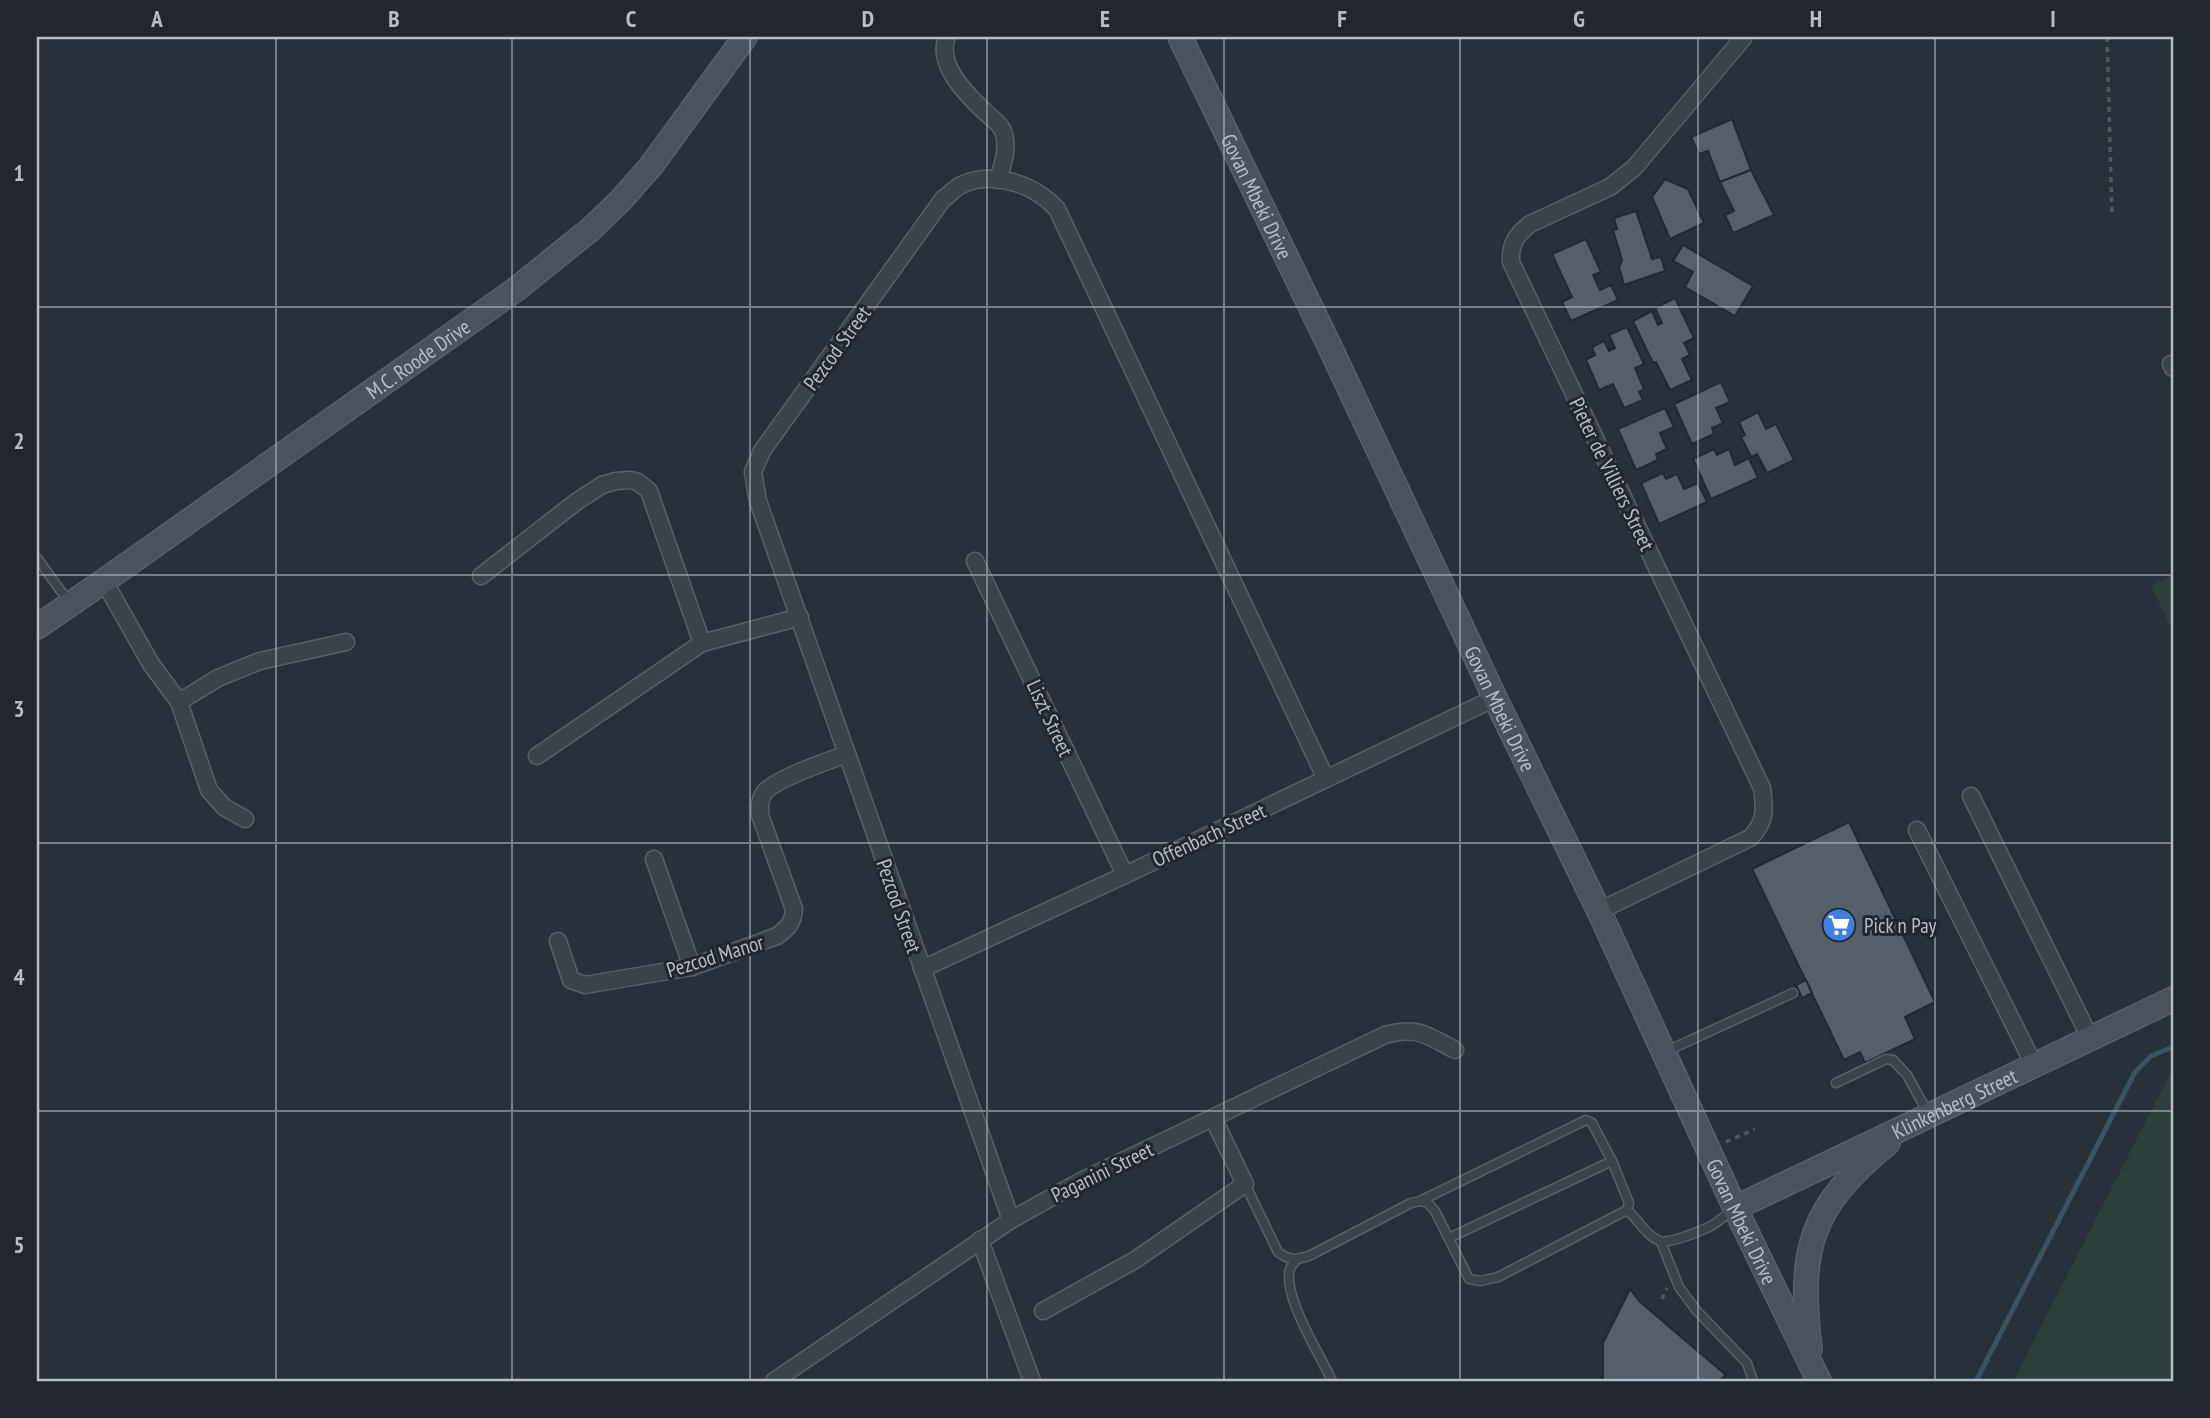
<svg xmlns="http://www.w3.org/2000/svg" width="2210" height="1418" viewBox="0 0 2210 1418" font-family="'PT Sans Narrow',sans-serif">
<rect width="100%" height="100%" fill="#263139"/>
<g fill="#2c3f3c">
<path d="M2173,575V627L2171,628L2151,586Z"/>
<path d="M2173,1073V1381H2013L2170,1074Z"/>
</g>
<g fill="none" stroke-linecap="round" stroke-linejoin="round">
<path stroke="#3d5260" stroke-width="5" d="M1976,1381L2135,1072L2151,1056L2173,1047"/>
</g>
<g fill="#546069" stroke="#202a30" stroke-width="2">
<path d="M1732,119L1751,170L1720,182L1708,151L1699,154L1691,137Z"/>
<path d="M1751,170L1774,215L1733,233L1725,215L1734,211L1720,182Z"/>
<path d="M1665,179L1688,189L1704,223L1670,239L1652,197Z"/>
<path d="M1636,211L1652,259L1661,257L1665,271L1624,285L1619,267L1622,260L1613,230L1617,229L1614,218Z"/>
<path d="M1586,239L1601,272L1593,275L1600,290L1611,285L1618,300L1571,321L1562,302L1572,297L1552,254Z"/>
<path d="M1683,245L1753,286L1735,316L1685,287L1693,272L1673,261Z"/>
<path d="M1675,298L1694,338L1684,343L1690,355L1682,359L1692,380L1670,390L1656,362L1653,363L1633,321L1652,311L1658,325L1662,323L1655,308Z"/>
<path d="M1627,327L1644,364L1635,368L1644,389L1639,392L1643,400L1624,408L1613,384L1599,390L1586,360L1595,355L1592,347L1604,341L1609,351L1615,348L1609,335Z"/>
<path d="M1721,382L1730,402L1716,408L1723,423L1712,428L1714,434L1692,444L1674,404Z"/>
<path d="M1665,408L1674,427L1660,433L1667,449L1656,454L1658,460L1636,470L1618,429Z"/>
<path d="M1758,412L1766,429L1776,424L1794,460L1767,473L1757,454L1751,457L1741,437L1745,435L1739,422Z"/>
<path d="M1714,449L1717,455L1729,449L1735,465L1749,458L1758,478L1711,499L1693,459Z"/>
<path d="M1663,473L1666,479L1677,474L1684,489L1698,483L1707,502L1659,524L1641,483Z"/>
<path d="M1849,822L1935,1002L1905,1017L1915,1039L1865,1063L1860,1052L1844,1060L1752,869Z"/>
<path d="M1806,980L1812,993L1802,998L1796,985Z"/>
<path d="M1630,1289L1639,1301L1726,1375L1718,1381H1603V1343Z"/>
</g>
<g fill="none" stroke-linecap="round" stroke-linejoin="round">
<defs>
<g id="lane">
<path d="M37,558L68,601"/>
<path d="M1667,1051L1793,993"/>
<path d="M1836,1083L1886,1059L1893,1060L1907,1075L1928,1113"/>
<path d="M1245,1184L1278,1252C1289,1261 1298,1260 1311,1255L1411,1203L1420,1201L1428,1203L1435,1211L1469,1279L1481,1281L1498,1277L1627,1210C1638,1219 1646,1236 1660,1241C1669,1244 1700,1231 1709,1227C1717,1223 1725,1216 1732,1210"/>
<path d="M1420,1201L1586,1120L1592,1123L1612,1161L1629,1203L1627,1210"/>
<path d="M1449,1238L1612,1161"/>
<path d="M1661,1242L1679,1287L1696,1310L1747,1363L1753,1381"/>
<path d="M1296,1260C1294,1263 1291,1266 1290,1269C1282,1296 1321,1356 1332,1381"/>
</g>
<g id="street">
<path d="M947,37C936,64 966,94 984,111C990,117 1000,123 1003,131C1009,147 1003,164 998,180"/>
<path d="M2171,364L2173,368"/>
<path d="M975,561L1125,875"/>
<path d="M481,576L576,502L602,485L616,481L630,480L638,482L649,491L702,643"/>
<path d="M104,581L151,664L179,702L209,790L224,807L245,819"/>
<path d="M179,702L218,678L260,661L346,642"/>
<path d="M537,756L702,643L800,617"/>
<path d="M1971,796L2090,1038"/>
<path d="M1917,830L2034,1065"/>
<path d="M654,859L692,967"/>
<path d="M1599,911L1750,838C1766,822 1765,809 1762,788L1511,262C1510,244 1516,235 1530,224L1610,187L1634,168L1744,37"/>
<path d="M558,941L571,980L585,985L692,967L777,936C788,928 793,923 794,909L760,815C760,807 759,800 764,793C774,779 828,761 847,754"/>
<path d="M922,969L1125,875L1495,698"/>
<path d="M1011,1220L758,501L753,472L762,451L943,199C949,195 954,189 961,185C993,170 1034,184 1057,209L1326,779"/>
<path d="M980,1240L1032,1381"/>
<path d="M1043,1311L1135,1260L1245,1184L1213,1118"/>
<path d="M774,1381L1011,1220L1081,1181L1385,1035C1417,1026 1427,1035 1455,1050"/>
</g>
<g id="secondary">
<path id="s1" d="M1180,37L1329,345L1495,698L1599,911L1735,1208L1819,1381"/>
<path id="s2" d="M37,627L104,581L515,290L591,229L621,200L651,166L745,37"/>
<path id="s3" d="M1735,1208L2173,999"/>
<path d="M1810,1349C1798,1251 1809,1207 1888,1143"/>
</g>
</defs>
<use href="#lane" stroke="#576167" stroke-width="11"/>
<use href="#street" stroke="#576167" stroke-width="19"/>
<use href="#secondary" stroke="#576167" stroke-width="26"/>
<g stroke="#495b5a" stroke-width="3.5" stroke-dasharray="5 5" stroke-linecap="butt">
<path d="M2107,37L2112,215"/>
<path d="M1726,1142L1755,1129"/>
<path d="M1662,1299L1667,1288"/>
</g>
<use href="#lane" stroke="#39434a" stroke-width="8"/>
<use href="#street" stroke="#39434a" stroke-width="16"/>
<use href="#secondary" stroke="#48535c" stroke-width="23"/>
</g>
<path fill="none" stroke="#b5bec5" stroke-width="2" stroke-opacity="0.55" d="M276,37V1381M512,37V1381M750,37V1381M987,37V1381M1224,37V1381M1460,37V1381M1698,37V1381M1935,37V1381M37,307H2173M37,575H2173M37,843H2173M37,1111H2173"/>
<defs>
<symbol id="supermarket-disc" viewBox="-11 -11 22 22"><circle r="9.5" fill="#3f7fe0" stroke="#1e282e"/><path d="M-6-5.5h2.5l.6 2H6L4.5 2H-2.5L-4.4-4H-6ZM-1.5 3.2a1.3 1.3 0 1 0 .1 0ZM3 3.2a1.3 1.3 0 1 0 .1 0Z" fill="#fff"/></symbol>
</defs>
<g fill-rule="evenodd">
<use href="#supermarket-disc" x="1820" y="906" width="38" height="38"/>
</g>
<g text-anchor="middle" dominant-baseline="central" stroke-width="6" stroke-linejoin="round" paint-order="stroke">
<g font-size="21" fill="#b5bec5" stroke="#1e282e">
<text stroke="none"><textPath href="#s1" startOffset="177">Govan Mbeki Drive</textPath></text>
<text transform="translate(837 348) rotate(-54)">Pezcod Street</text>
<text stroke="none"><textPath href="#s2" startOffset="466">M.C. Roode Drive</textPath></text>
<text transform="translate(1612 474) rotate(64)">Pieter de Villiers Street</text>
<text stroke="none"><textPath href="#s1" startOffset="744">Govan Mbeki Drive</textPath></text>
<text transform="translate(1050 718) rotate(65)">Liszt Street</text>
<text transform="translate(1209 835) rotate(-25)">Offenbach Street</text>
<text transform="translate(899 906) rotate(71)">Pezcod Street</text>
<text transform="translate(715 956) rotate(-17)">Pezcod Manor</text>
<text stroke="none"><textPath href="#s3" startOffset="243">Klinkenberg Street</textPath></text>
<text transform="translate(1102 1172) rotate(-26)">Paganini Street</text>
<text stroke="none"><textPath href="#s1" startOffset="1311">Govan Mbeki Drive</textPath></text>
</g>
<g font-size="21" fill="#b5bec5" stroke="#1e282e" text-anchor="start">
<text x="1864" y="925">Pick n Pay</text>
</g>
</g>
<rect width="2210" height="1418" fill="none" stroke="#1e282e" stroke-width="77"/>
<rect x="38" y="38" width="2134" height="1342" fill="none" stroke="#b5bec5" stroke-width="2.5"/>
<g font-size="23" text-anchor="middle" font-weight="bold" fill="#b5bec5">
<text x="157" y="27">A</text>
<text x="394" y="27">B</text>
<text x="631" y="27">C</text>
<text x="868" y="27">D</text>
<text x="1105" y="27">E</text>
<text x="1342" y="27">F</text>
<text x="1579" y="27">G</text>
<text x="1816" y="27">H</text>
<text x="2053" y="27">I</text>
<text x="19" y="181">1</text>
<text x="19" y="449">2</text>
<text x="19" y="717">3</text>
<text x="19" y="985">4</text>
<text x="19" y="1253">5</text>
</g>
</svg>
